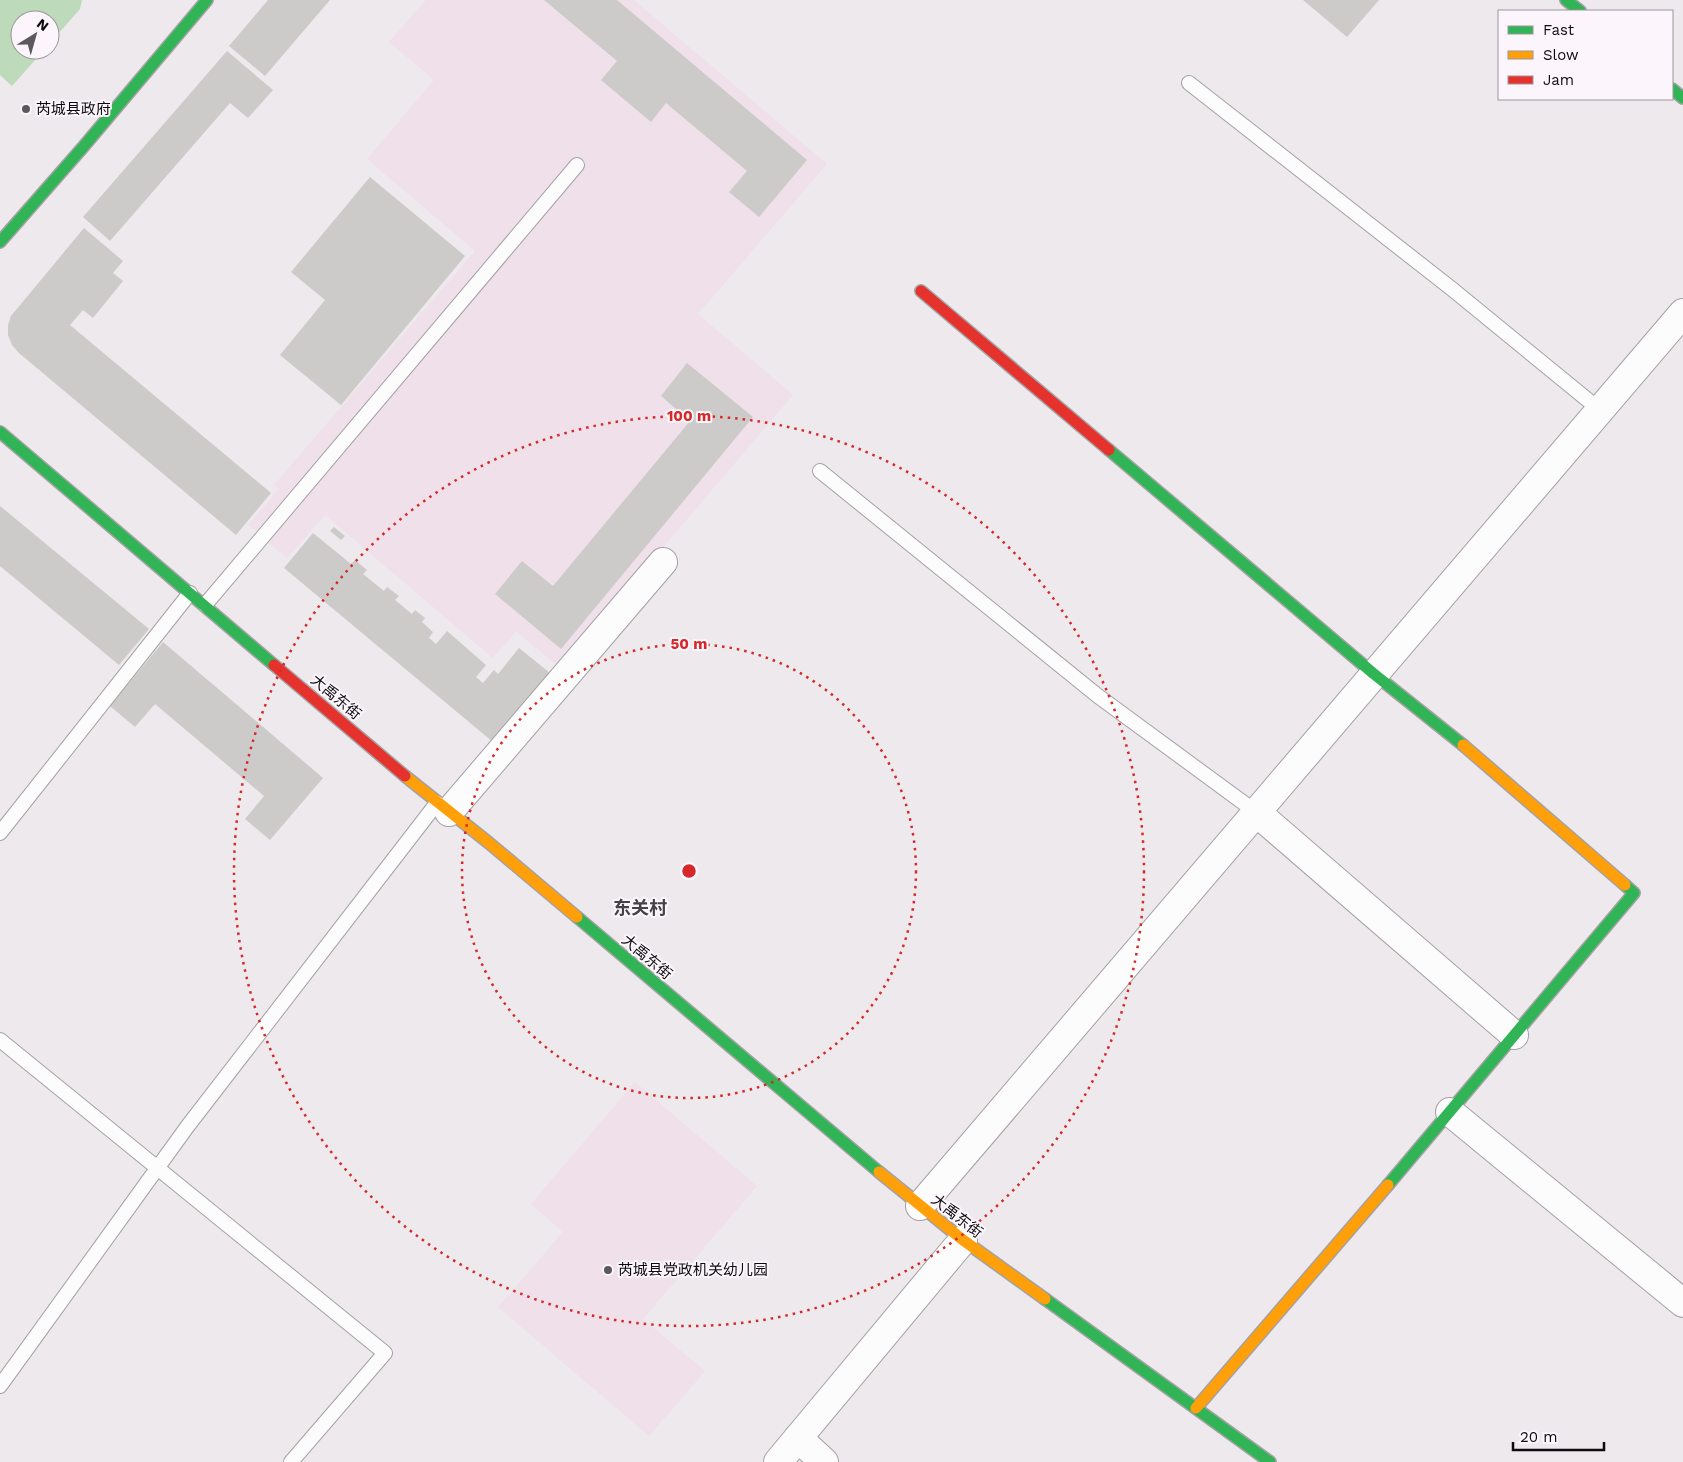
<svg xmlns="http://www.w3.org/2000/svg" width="1683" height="1462" viewBox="0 0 1683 1462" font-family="'Work Sans','Noto Sans SC',sans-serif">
<rect width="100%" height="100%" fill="#ede9ed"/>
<g fill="#efe0e9">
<path d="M426,0H634L827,164L698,314L793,395L560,668L516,631L493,658L325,515L287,558L248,525L279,489L274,485L475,251L367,159L434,80L389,42Z"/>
<path d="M635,1082L757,1186L643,1319L705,1371L649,1436L498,1307L563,1232L531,1204Z"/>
</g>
<path fill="#bddabb" d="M0,0H82L80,9L50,43V20H20V50H44L12,86L0,75Z"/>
<g fill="#cdcaca">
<path d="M268,0H330L265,76L229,46Z"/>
<path d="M544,0H617L807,160L759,217L729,192L747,171L666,103L651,122L601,80L617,61Z"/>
<path d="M1303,0H1379L1347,37Z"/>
<path d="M227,51L273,90L248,118L230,103L110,241L83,217Z"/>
<path d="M370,177L465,256L341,405L280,355L325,300L291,272Z"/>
<path d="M84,228L123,261L113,273L123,281L93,318L83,310L70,325L271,493L236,535L19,353L12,345L8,335V325L11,316Z"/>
<path d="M687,363L753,417L561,649L495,594L522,561L553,586L690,421L661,396Z"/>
<path d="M0,506L149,629L119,665L0,566Z"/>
<path d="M334,527L345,536L341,540L330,531Z"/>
<path d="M313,533L351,564L355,560L367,570L363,574L384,591L387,587L399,596L395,600L412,614L415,610L425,618L422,622L433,632L429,638L436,644L447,631L486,665L476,677L483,683L494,670L498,674L519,648L550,673L493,742L284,568Z"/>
<path d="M163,642L323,778L270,840L245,819L264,796L155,704L135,727L110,706Z"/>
</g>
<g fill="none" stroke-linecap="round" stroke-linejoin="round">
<defs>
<g id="lane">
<path d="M1189,83L1452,289L1600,410"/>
<path d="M820,471L1098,696L1256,812"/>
<path d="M205,605L577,165"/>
<path d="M0,833L190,593"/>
<path d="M0,1040L385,1353L291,1462"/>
<path d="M0,1386L187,1127L437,803"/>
</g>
<g id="street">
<path d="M449,812L663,562"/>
<path d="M1256,812L1514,1035"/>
<path d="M1450,1112L1683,1303"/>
<path d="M920,1206L1683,313"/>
<path d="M798,1438L824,1462"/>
<path d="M778,1462L963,1240"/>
</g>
<g id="fast">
<path d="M1566,0L1580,11"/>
<path d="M1672,89L1683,98"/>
<path d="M0,242L84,146L207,0"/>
<path d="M0,432L274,665"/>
<path d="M1109,450L1374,674L1463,745"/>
<path d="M577,917L879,1172"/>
<path d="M1388,1185L1634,893L1625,885"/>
<path d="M1045,1299L1270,1462"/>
</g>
<g id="slow">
<path d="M1463,745L1625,885"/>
<path d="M405,776L489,843L577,917"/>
<path d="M879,1172L963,1240L1045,1299"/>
<path d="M1196,1408L1388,1185"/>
</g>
<g id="jam">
<path d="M921,291L1109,450"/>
<path d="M274,665L405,776"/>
</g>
</defs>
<use href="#lane" stroke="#a4a1a4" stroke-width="16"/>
<use href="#street" stroke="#a4a1a4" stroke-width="30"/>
<use href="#fast" stroke="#a4a1a4" stroke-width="14"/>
<use href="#slow" stroke="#a4a1a4" stroke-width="14"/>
<use href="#jam" stroke="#a4a1a4" stroke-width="14"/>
<use href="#lane" stroke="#fcfcfc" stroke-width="14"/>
<use href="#street" stroke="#fcfcfc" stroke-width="28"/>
<use href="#fast" stroke="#30b455" stroke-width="11"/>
<use href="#slow" stroke="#ff9f0a" stroke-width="11"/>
<use href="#jam" stroke="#e5322d" stroke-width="11"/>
</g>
<g fill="none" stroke="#d62828" stroke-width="2.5" stroke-dasharray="2.5 5">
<circle cx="689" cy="871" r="227"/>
<circle cx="689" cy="871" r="455"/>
</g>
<g fill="#5b595b" stroke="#fcf5fb" stroke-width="2">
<circle cx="26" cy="109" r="5"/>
<circle cx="608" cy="1270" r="5"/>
</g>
<g text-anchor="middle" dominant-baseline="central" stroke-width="4" stroke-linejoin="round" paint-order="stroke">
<g font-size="15" fill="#0d0b0d" stroke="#fcf5fb" text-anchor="start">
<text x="36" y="109">芮城县政府</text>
<text x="618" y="1270">芮城县党政机关幼儿园</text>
</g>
<g font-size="15" fill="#0d0b0d" stroke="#fcf5fb">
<text transform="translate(336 697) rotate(40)">大禹东街</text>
<text transform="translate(647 957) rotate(40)">大禹东街</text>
<text transform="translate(957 1216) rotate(38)">大禹东街</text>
</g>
<g font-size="18" font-weight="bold" fill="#464145" stroke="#fcf5fb">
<text x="640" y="907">东关村</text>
</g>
</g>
<circle cx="689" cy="871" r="8" fill="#d62828" stroke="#fcf5fb" stroke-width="2.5"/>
<g font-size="15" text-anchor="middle" font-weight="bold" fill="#d62828" stroke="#fcf5fb" stroke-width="4" stroke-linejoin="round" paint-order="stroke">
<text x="689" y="421">100 m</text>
<text x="689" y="649">50 m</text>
</g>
<rect x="1498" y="10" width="175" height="90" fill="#fcf5fb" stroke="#9c979c"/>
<rect x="1508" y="26" width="25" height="8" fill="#30b455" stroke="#9c979c"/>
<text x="1543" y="35" font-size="15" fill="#0d0b0d">Fast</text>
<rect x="1508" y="51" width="25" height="8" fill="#ff9f0a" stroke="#9c979c"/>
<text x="1543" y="60" font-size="15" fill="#0d0b0d">Slow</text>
<rect x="1508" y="76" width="25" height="8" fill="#e5322d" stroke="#9c979c"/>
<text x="1543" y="85" font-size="15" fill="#0d0b0d">Jam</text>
<g transform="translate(35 35) rotate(37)"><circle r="24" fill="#fcf5fb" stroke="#9c979c"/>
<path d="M0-4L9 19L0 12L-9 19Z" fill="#5b595b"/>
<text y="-8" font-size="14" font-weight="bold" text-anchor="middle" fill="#0d0b0d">N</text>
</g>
<path d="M1513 1442v8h91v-8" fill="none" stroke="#0d0b0d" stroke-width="2.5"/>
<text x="1520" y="1442" font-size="15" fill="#0d0b0d" stroke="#fcf5fb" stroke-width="4" paint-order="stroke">20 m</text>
</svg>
